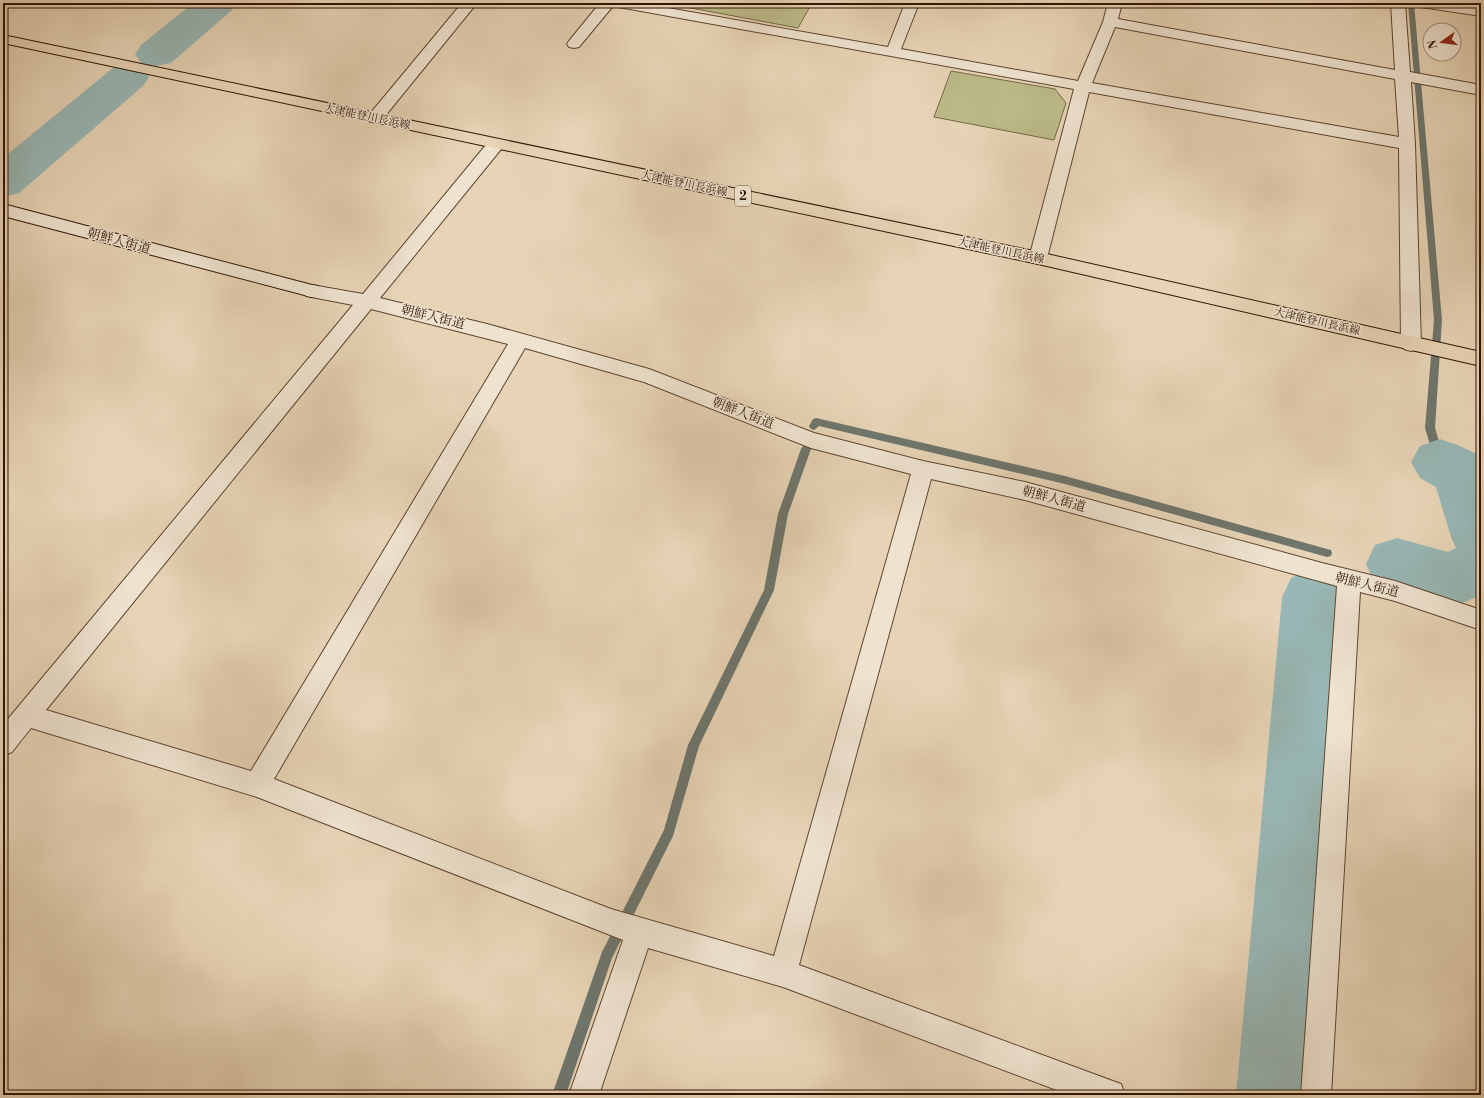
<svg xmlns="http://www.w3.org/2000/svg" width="1484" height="1098" viewBox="0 0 1484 1098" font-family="'Libre Bodoni','Noto Serif JP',serif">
<rect width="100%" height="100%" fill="#e7d4b6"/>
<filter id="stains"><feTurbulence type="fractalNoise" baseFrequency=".005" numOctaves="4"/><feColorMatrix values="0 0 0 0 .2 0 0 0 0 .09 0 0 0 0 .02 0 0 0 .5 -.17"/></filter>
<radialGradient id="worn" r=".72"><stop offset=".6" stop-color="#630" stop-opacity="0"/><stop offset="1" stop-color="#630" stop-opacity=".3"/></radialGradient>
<g fill="#bcbb89" stroke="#766846">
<path d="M664,3H812L798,28Z"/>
<path d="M951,71L1055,89L1066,103L1054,140L934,117Z"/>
</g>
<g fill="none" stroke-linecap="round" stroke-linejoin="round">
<g fill="#6e766d" fill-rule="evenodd">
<path d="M1408,3H1414L1442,320L1435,428L1477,569L1476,572L1472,573L1468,572L1467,569L1425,428L1434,320Z"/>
<path d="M816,418L1065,476L1327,549L1331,550L1332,553L1331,556L1327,557L1065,484L819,426L814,430L811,429L809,426L813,419Z"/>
<path d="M806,445L809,446L811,449L788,514L774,590L699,746L673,836L612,958L566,1095H552L602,952L664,830L688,745L764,590L778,514L801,449L803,446Z"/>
</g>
<g fill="#98b7b5" fill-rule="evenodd">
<path d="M193,3H237L231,11L171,63L156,66L141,63L135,54L141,45Z"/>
<path d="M128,64L143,68L149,77L143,86L19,193L3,197V158L113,68Z"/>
<path d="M1440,439L1460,446L1481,456V595L1453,607L1375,583L1366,564L1375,545L1397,538L1448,552L1456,548L1451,537L1436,487L1420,478L1411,462L1420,446Z"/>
<path d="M1313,569L1335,578L1344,597L1318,1095H1236L1282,597L1291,578Z"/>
</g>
<defs>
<g id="street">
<path d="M462,3H477L381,121L375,123L369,121L367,118L369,115Z"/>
<path d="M600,3H640L888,47L905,3H919L901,49L1078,81L1103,22L1108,3H1122L1118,19L1395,70L1391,3H1405L1410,72L1481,85V95L1411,82L1415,144L1421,344L1418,349L1411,351L1404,349L1401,344L1399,148L1089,92L1047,258L1044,262L1038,264L1032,262L1029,258L1074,89L613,6L579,47L574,48L569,47L567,44L569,41ZM1115,27L1395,79L1399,137L1092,83Z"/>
<path d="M1414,3H1449L1481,8V16L1421,7L1416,6Z"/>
<path d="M496,139L502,140L504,144L502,148L380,298L487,324L649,369L814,433L923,461L1025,482L1322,563L1395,581L1481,610V630L1395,601L1360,592L1331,1095H1301L1337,586L1025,500L931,479L799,965L1110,1080L1121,1084L1125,1095H1070L783,987L648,948L599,1095H569L623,940L257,797L31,728L12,752L3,756V725L353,305L306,296L303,291L306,286L312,285L363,294L490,140ZM371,309L508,344L251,771L46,710ZM525,348L644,382L811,448L911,474L774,956L611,909L274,779Z"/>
</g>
<path id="secondary" d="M3,204L312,285L318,286L321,291L318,296L312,297L3,216Z"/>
<path id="primary" d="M3,35L1038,252L1481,352V366L1038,264L3,43Z"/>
</defs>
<use href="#street" stroke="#5e452f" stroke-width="2"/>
<use href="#secondary" stroke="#301502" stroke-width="2"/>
<use href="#primary" stroke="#301502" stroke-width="2"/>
<use href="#street" fill="#efe3d0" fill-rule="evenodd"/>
<use href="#secondary" fill="#efe3d0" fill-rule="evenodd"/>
<use href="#primary" fill="#e7d4b6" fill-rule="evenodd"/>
</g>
<g text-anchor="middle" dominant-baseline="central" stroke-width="3" stroke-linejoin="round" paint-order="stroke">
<g font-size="11" fill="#301502" stroke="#efe3d0">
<text transform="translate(367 117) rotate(12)">大津能登川長浜線</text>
<text transform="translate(684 184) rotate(12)">大津能登川長浜線</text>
<text transform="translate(1001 251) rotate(12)">大津能登川長浜線</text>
<text transform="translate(1317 322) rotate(13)">大津能登川長浜線</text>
</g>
<rect fill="#efe3d0" stroke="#695340" stroke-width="1" x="735" y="186" width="16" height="20" rx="3"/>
<g font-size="12" font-weight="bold" fill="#301502">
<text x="743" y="196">2</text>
</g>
<g font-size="13" fill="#301502" stroke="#efe3d0">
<text transform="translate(119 241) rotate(15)">朝鮮人街道</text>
<text transform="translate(433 317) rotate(14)">朝鮮人街道</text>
<text transform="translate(743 413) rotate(21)">朝鮮人街道</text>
<text transform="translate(1054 499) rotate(15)">朝鮮人街道</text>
<text transform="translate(1367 585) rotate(14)">朝鮮人街道</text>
</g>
</g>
<rect width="1484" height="1098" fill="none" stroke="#e7d4b6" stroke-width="16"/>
<rect x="4" y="4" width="1476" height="1090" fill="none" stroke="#301502" stroke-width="2"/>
<rect x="8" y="8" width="1468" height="1082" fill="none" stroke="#301502"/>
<g transform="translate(1442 42) rotate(256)"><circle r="19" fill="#efe3d0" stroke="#a3917e"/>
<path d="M0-3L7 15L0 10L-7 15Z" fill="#8f2418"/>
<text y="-6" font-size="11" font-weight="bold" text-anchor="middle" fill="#301502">N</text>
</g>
<rect width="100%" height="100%" filter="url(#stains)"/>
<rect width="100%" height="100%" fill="url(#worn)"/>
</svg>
